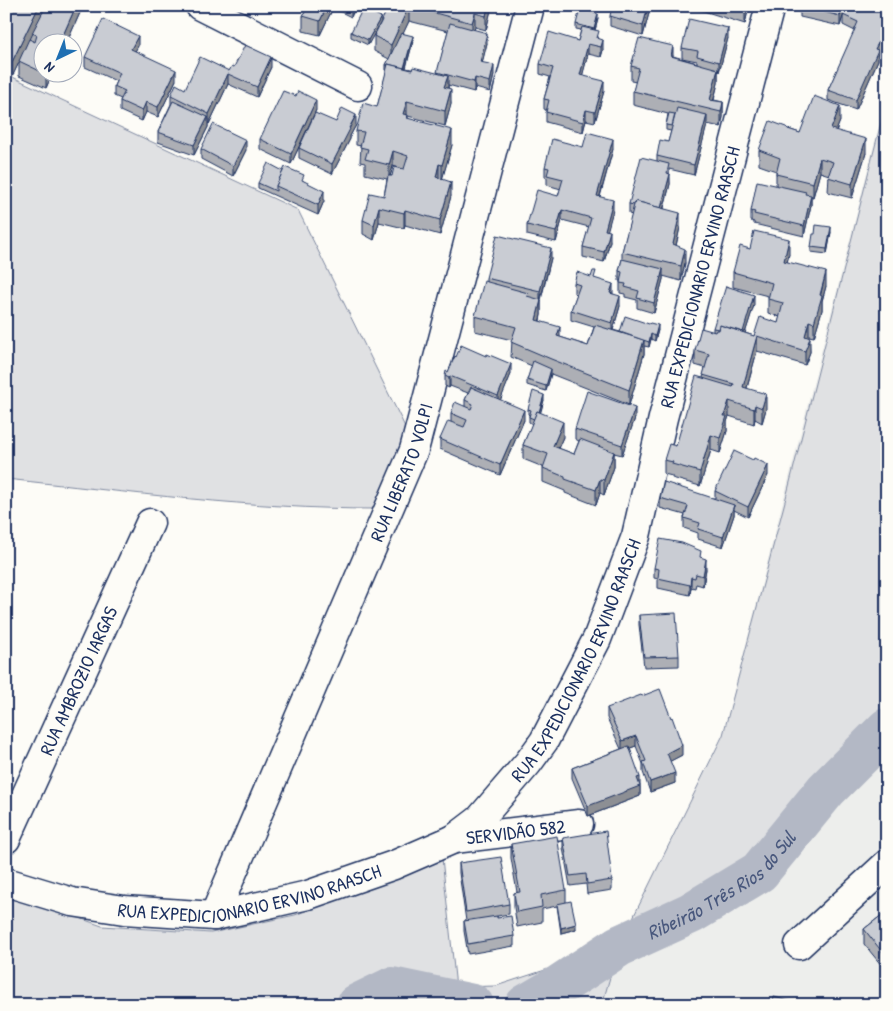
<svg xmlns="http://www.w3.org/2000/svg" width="893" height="1011" viewBox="0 0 893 1011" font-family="'Patrick Hand',sans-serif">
<rect width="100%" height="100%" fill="#fdfcf7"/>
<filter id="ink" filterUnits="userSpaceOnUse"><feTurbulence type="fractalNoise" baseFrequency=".02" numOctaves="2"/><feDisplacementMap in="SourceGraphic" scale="10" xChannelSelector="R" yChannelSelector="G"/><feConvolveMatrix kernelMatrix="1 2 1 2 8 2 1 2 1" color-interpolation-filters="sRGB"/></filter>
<g filter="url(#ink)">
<path fill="#edeeec" d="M887,95V1005H602L619,946L723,735Z"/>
<g fill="#e0e1e3" stroke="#7e88a0">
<path d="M6,74L298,210L412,441L375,509C252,509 129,492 6,479Z"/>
<path d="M887,99V729L826,790L759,872L691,913L619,946L602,1005H6V892L102,926L211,933L295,915L442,858L456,987L496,986L619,946L723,735L788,490Z"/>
</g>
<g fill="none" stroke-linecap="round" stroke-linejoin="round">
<g stroke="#b3b8c5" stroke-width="42">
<path d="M357,1005L392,988L473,1005"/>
<path id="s1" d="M526,1005L560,985L619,946L691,913L759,872L826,790L887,729"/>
</g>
<defs>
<g id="minor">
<path d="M200,6L358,86"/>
<path id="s2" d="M6,839L150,523"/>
<path id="s3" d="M454,839L579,824"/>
<path id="s4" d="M6,882L72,902L124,910L214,916L246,909L308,895L394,865L454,839L479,820L528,763L544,741L597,639L636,536L663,418L770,6"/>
<path id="s5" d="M214,916L414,450L530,6"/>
<path d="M799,945L887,864"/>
</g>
</defs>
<use href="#minor" stroke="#1b2f5e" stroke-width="31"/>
<use href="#minor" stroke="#fdfcf7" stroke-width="28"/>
</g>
<g fill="#adafb5" stroke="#1b2f5e" fill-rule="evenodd">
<path d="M6,6H46L49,8V6H83L67,42H42V72H53L46,88L19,76V62L12,77L6,74Z"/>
<path d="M308,6H356L351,17L333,8L320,35L303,31V16Z"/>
<path d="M371,6H492L486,30L475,27L474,29L487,43L482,62L494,75L490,92L475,88L474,92L448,85L451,104L445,126L408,116V118L452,145L442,179L451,196L440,235L405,225L404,228L379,222L374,240L363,234V220L384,196L387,179L365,174V163L360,162L361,146L356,145V131L377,107L387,70H386V65L389,59L374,51V36L385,14ZM409,21L448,31L437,74L406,68L413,41L403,33ZM393,166L403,169L392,176H390Z"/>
<path d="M649,6V13L643,36L610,26V16Z"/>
<path d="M691,6H749L745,24L691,7Z"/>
<path d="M798,6H846L844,13L887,7V36L878,54V60L856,110L828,100V90L855,31L843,25V16L840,26L800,17V13L798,12Z"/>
<path d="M381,17L368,45L351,37V32Z"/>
<path d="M598,19L595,30L599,39L603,50L601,57L588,54L582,76L604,91L595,122L586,120L583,132L546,122V110L544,109V99L550,77L540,74V64L578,41L581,30L576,29V24Z"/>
<path d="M728,38L719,72L718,71V83L714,100L723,102V117L721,127L707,124L694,175L669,169L670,184L664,208L680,227L676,246L685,263L681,281L663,276V279L654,313L637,308V300L625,297V294L620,293V281H619V271L622,259V252L632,215L629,214V204L657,161V156L668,142L671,131L666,130V125L668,114L633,105V91L636,82L631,81V66L673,56L697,63V61L682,58V48Z"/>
<path d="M138,46L135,51L176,80L158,117L146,112L142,121L120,111V101L121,99L114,96V86L116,81L85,67V57Z"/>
<path d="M234,67H271L257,97L228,84L209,124L208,123V127L194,155L158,142V132L171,104V95L229,71Z"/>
<path d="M316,110L291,164L260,149V139Z"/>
<path d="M840,121L836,131L866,153L852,198L828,192L829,175L820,172L813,197H811V205L804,236L754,224V222L751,221V211L776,185V171L759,165V150L788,129L800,133Z"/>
<path d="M336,122L356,125L350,136V139L332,174L299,158V148Z"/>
<path d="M583,147L613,149L600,197L613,210L607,230L610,241L604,262L583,257V247L589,227L562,220L556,242L527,235V225L558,196L561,189L547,185V178L545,177V167Z"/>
<path d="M201,149L246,150L233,176L201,159Z"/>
<path d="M304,181L324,201L318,215L258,188V183Z"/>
<path d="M831,232L827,254L811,252V247Z"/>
<path d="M750,249L789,254L787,262L826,286L822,301V310L814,337L809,336L810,352L805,365L757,351L747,388L766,409L762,423L755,419L754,424L729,416L727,422V431L720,453L711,450L700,486L672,478V476L664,474V460L676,446L703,378L705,368L695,365V350L713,332V328L754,305L745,333L754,336L778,323L780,317L768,313V296L733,287V272Z"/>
<path d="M551,258L541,300V315L540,321L560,337L588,346L594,327L571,320V310L577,294L574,293V283L596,279L613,294L620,306L613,330L620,332L658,330L655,341L651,339L649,347L644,346V354L629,405L551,374L546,391L527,385V380L532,366L511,357L512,340L475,331V316L486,282V278Z"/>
<path d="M456,357L511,374L500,400L524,420L500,475L440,449V439L451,422V413L465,406V400L468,393L450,386L449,388L445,386V376L448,372Z"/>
<path d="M544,400L540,413L563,437L558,448L574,454L579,441L575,439V429L635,418L622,455L614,453V467L604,495L600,493L596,505L565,493V491L543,482V467L523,459V445L532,424L529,422V415L528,414V409Z"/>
<path d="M768,475L748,517L734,510V515L723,547L698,539V533L684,528V518L685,515L660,508V498H715V491Z"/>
<path d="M701,558L706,569L703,586L696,584L695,588L691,587L690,595L658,588V579L654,578V568Z"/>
<path d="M639,615L679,656V666L644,667L639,625Z"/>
<path d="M607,708L682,755L670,761L675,783L650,792L643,772V764L636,746L630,748L640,787V796L588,816L572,778V768L621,749L607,718Z"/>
<path d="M563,838L612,880V890L587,894L586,884L570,886L563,848Z"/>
<path d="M511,844L566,890V902L576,929L561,933L557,906L542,909V922L517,927L514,907V893L517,892L511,858Z"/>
<path d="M459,863L509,904V914L497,916V918L514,936V946L468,954L464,931V921H466L459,873Z"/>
<path d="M887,911V972L864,944V929Z"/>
</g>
<g fill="#8d8f94" stroke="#1b2f5e">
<path d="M39,6H46L12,77V62Z"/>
<path d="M76,6H83L67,42H60Z"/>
<path d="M327,6H333V8L320,35V21Z"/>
<path d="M351,6H356L351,17Z"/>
<path d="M409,6V21L391,60V45Z"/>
<path d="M488,6H492L486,30V16Z"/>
<path d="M648,6H649V13L643,36V26Z"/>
<path d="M746,6H749L745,24V9Z"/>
<path d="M843,6H846L840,26V16Z"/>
<path d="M475,13V27L472,37V23Z"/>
<path d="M598,14V19L594,34V29Z"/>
<path d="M381,17V22L368,45V40Z"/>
<path d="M887,26V36L878,54V60L856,110V100L875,49Z"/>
<path d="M728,28V38L719,72V62Z"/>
<path d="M487,33V43L480,72V62Z"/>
<path d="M138,36V46L131,59V49Z"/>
<path d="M413,36V41L404,74V69Z"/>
<path d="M603,40V50L601,57V47Z"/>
<path d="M588,44V54L580,85V75Z"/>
<path d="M673,46V61L671,56Z"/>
<path d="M271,57V67L257,97V87Z"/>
<path d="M494,65V75L490,92V82Z"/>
<path d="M718,69V83L711,110L710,100Z"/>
<path d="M176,70V80L158,117V107Z"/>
<path d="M47,72H53L46,88V73Z"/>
<path d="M228,74V84L209,124V114Z"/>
<path d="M448,76V91L444,87Z"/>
<path d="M475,78V88L474,92V82Z"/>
<path d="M604,81V91L595,122V112Z"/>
<path d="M451,89V104L445,126V111Z"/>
<path d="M316,100V110L291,164V154Z"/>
<path d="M407,101V116L403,114Z"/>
<path d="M146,102V112L142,121V111Z"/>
<path d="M723,102V117L721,127V112Z"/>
<path d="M840,106V121L831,144V129Z"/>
<path d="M586,110V120L583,132V122Z"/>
<path d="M356,115V125L350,136V139L332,174V164Z"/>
<path d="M707,115V125L694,175V165Z"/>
<path d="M208,117V127L194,155V145Z"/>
<path d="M452,130V145L442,180V165Z"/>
<path d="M613,139V149L597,206V196Z"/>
<path d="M866,139V153L852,198V184Z"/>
<path d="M246,140V150L233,176V166Z"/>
<path d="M393,151V166L389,180V165Z"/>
<path d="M820,158V172L813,197V183Z"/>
<path d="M439,164V179L436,177Z"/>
<path d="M670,174V184L660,222V212Z"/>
<path d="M451,182V196L440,235V220Z"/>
<path d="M324,191V201L318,215V205Z"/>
<path d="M811,195V205L804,236V226Z"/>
<path d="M613,200V210L605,240V230Z"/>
<path d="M379,207V222L374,240V225Z"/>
<path d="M405,210V225L404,228V213Z"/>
<path d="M562,210V220L556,242V232Z"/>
<path d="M680,213V227L673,259V244Z"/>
<path d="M831,227V232L827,254V249Z"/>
<path d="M610,231V241L604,262V252Z"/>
<path d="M789,239V254L784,276V261Z"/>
<path d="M551,248V258L540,301V291Z"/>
<path d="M685,249V263L681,281V266Z"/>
<path d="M663,269V279L654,313V303Z"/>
<path d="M826,272V286L822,301V310L814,337V323Z"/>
<path d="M613,284V294L610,293Z"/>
<path d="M754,295V305L741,346V336Z"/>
<path d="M620,296V306L612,333V323Z"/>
<path d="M541,300V315L536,334V320Z"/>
<path d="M809,321V336L805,350L810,338V352L805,365V336Z"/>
<path d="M658,325V330L655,341V336Z"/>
<path d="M560,327V342L557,336Z"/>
<path d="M651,334V339L649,347V342Z"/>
<path d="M757,336V351L743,402V387Z"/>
<path d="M644,340V354L629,405V390Z"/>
<path d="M511,364V374L498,406V396Z"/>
<path d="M551,369V374L546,391V386Z"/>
<path d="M450,376V386L449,388V378Z"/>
<path d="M766,394V409L762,423V408Z"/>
<path d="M544,395V400L537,426V421Z"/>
<path d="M729,401V416L727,422V431L720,453V438L724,416Z"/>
<path d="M755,405V419L754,424V409Z"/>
<path d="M635,408V418L622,455V445Z"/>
<path d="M524,410V420L500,475V465Z"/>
<path d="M563,422V437L553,460V446Z"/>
<path d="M711,435V450L700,486V472Z"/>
<path d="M614,452V467L604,495V480Z"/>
<path d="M768,465V475L748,517V507Z"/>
<path d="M600,479V493L596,505V490Z"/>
<path d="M734,505V515L723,547V537Z"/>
<path d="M706,559V569L703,586V576Z"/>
<path d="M691,577V587L690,595V585Z"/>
<path d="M636,736V746L622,751V741Z"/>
<path d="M682,745V755L667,763V753Z"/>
<path d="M675,773V783L650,792V782Z"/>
<path d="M640,777V796L588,816V806L637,778Z"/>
<path d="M576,924V929L561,933V928Z"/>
</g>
<g fill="#c9ccd3" stroke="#1b2f5e">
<path d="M8,6H39L12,62L6,59V9Z"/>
<path d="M46,6L50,8L51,6H76L60,42H42V72L19,61L29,39L35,42L37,35L32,33Z"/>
<path d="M308,6H327L320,21L303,16Z"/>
<path d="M389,6H488L486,16L475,13L472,23L409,6L391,45L374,36Z"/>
<path d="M612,6H648L643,26L610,16Z"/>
<path d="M736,6H746L745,9Z"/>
<path d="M800,6H843L840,16Z"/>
<path d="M847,6H885L887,7V26L875,49L878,50L856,100L828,90L858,22L843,15Z"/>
<path d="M363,8L381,17L368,40L351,32Z"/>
<path d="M580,9L598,14L594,29L576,24Z"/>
<path d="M103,19L138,36L131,49L176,70L158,107L146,102L142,111L120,101L125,91L114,86L120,73L85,57Z"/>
<path d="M689,19L728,28L719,62L697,56L698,51L682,48Z"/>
<path d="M450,23L487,33L480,62L494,65L490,82L475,78L474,82L437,72Z"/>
<path d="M582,27L599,31L597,38L603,40L601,47L588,44L580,75L604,81L595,112L586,110L583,122L546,112L549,100L544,99L553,68L540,64L549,32L578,41Z"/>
<path d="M401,33L413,36L404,68L388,64V65H386Z"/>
<path d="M639,38L673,46L671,56L718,69L710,100L723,102L721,112L633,91L639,68L631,66Z"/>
<path d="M245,45L271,57L257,87L228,74L209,114L171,95L176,84L185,89L200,57L229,71L232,66L234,67Z"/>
<path d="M388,64L412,70L413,67L448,76L444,87L451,89L445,111L407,101L403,114L408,115L407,118L452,130L442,165L439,164L436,177L451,182L440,220L405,210L404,213L379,207L374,225L363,220L370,193L384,196L388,176H392L394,167L404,169L408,156L393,151L389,165L365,159L368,149L360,147L364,132L356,131L363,103L377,107Z"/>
<path d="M283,91L296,96L298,91L316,100L291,154L260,139Z"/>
<path d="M814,96L840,106L831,129L866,139L852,184L828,177L833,162L820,158L813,183L776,174L780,158L759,150L770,121L786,127L788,129L800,133Z"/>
<path d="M173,101L208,117L194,145L158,132Z"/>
<path d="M342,108L356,115L349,128L350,129L332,164L299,148L315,113L336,122Z"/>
<path d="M677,108L707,115L694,165L657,156L660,140L668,142Z"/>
<path d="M669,113L675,114L672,126L666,125Z"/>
<path d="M213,124L246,140L233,166L201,149Z"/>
<path d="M587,132L613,139L597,196L613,200L605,230L610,231L604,252L583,247L591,218L562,210L556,232L527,225L537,190L558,196L563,179L547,175L549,168L545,167L552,139L583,147Z"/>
<path d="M641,157L669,164L667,173L670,174L661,208L635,201L634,205L629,204Z"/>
<path d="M268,163L283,171L276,186V191L258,183Z"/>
<path d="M285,167L304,175L302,180L324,191L318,205L276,186Z"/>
<path d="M757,181L806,192L805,194L811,195L804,226L754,214L755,212L751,211Z"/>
<path d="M635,201L680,213L673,244L685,249L681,266L622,252Z"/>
<path d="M816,225L831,227L827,249L811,247L813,234H815Z"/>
<path d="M754,231L789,239L784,261L826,272L820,295L822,296L814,323L809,321L805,336L810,338L805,351L757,336L743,387L766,394L762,408L755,405L754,409L729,401L724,416H727L720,438L711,435L700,472L672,464L673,462L664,460L669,444L676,446L696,376L733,387L734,384L703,375L709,354L695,350L701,328L715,332L716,330H719L720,325L754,336L760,317L778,323L783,303L768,299L772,283L733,272L740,246L750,249Z"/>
<path d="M497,235L551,248L540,291L486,278Z"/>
<path d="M622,259L663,269L654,303L637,298L639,291L625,287L626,284L620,283L622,272L619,271Z"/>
<path d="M593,271H596L594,278L613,284L610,293L620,296L612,323L571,310L580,285L574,283L577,272L591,277Z"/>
<path d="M484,281L528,293L527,296L541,300L536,320L560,327L557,336L588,346L595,325L644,340L629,390L551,359L511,342L516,327L475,316Z"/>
<path d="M726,286L754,295L743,332L720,325L719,329L713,328Z"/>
<path d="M625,316L649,324L650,323L658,325L655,336L651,334L649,342L620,332Z"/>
<path d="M461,345L486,356L487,354L511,364L498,396L450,376L449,378L445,376L446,371L448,372L455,356L456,357Z"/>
<path d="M533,361L551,369L546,386L527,380Z"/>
<path d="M471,387L524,410L500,465L440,439L448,421L464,427L467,420L451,413L455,402L471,409L473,404L465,400Z"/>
<path d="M533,391L544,395L539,412L537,411L534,419L529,417L531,410L528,409Z"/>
<path d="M587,391L635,408L622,445L575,429Z"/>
<path d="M537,411L563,422L553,446L574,454L580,439L614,452L604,480L600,479L596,490L565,479V477L543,468L548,454L523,445Z"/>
<path d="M734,451L753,460L754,458L768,465L748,507L715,491Z"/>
<path d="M664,482L734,505L723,537L698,529L700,523L684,518L688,506L660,498Z"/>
<path d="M660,539L682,543L701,551L700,557L706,559L703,576L696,574L695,578L691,577L690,585L658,578L659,569L654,568Z"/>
<path d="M676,613L679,656L644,657L639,615Z"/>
<path d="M660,689L671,718L672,717L682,745L667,753L675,773L650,782L643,762L646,761L636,736L622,741L607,708L641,695L642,696Z"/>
<path d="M629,746L640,777L637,778L640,786L588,806L572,768Z"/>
<path d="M606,831L612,880L587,884L586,874L570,876L563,838Z"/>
<path d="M557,836L566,890L541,895L542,907L517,912L514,893L520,892L511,844Z"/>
<path d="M501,857L509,904L466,912L459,863Z"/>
<path d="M571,901L576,924L561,928L557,904Z"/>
<path d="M887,911V958L864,929Z"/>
<path d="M497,916V918L511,916L514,936L468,944L464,921Z"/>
<path d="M774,997L804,1005H772Z"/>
</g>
</g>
<g text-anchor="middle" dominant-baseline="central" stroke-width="5" stroke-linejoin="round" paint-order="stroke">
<g font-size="19" fill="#1b2f5e" stroke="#fdfcf7">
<text stroke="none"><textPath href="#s4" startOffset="1090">RUA EXPEDICIONARIO ERVINO RAASCH</textPath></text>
<text stroke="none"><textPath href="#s5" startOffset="482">RUA LIBERATO VOLPI</textPath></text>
<text stroke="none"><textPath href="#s4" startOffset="685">RUA EXPEDICIONARIO ERVINO RAASCH</textPath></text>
<text stroke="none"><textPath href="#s2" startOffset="174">RUA AMBROZIO IARGAS</textPath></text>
<text stroke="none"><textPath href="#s3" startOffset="62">SERVIDÃO 582</textPath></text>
<text stroke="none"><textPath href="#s4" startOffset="250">RUA EXPEDICIONARIO ERVINO RAASCH</textPath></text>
</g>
<g font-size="20" font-style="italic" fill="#49587d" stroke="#fdfcf7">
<text stroke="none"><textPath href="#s1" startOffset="230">Ribeirão Três Rios do Sul</textPath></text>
</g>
</g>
<rect width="893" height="1011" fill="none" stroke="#fdfcf7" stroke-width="25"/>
<rect x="12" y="12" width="868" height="986" fill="none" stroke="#1b2f5e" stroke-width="2" filter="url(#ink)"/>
<g transform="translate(58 58) rotate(223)"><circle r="24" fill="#fdfcf7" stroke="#a3aaba"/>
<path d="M0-4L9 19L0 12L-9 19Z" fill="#1f6fb2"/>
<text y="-8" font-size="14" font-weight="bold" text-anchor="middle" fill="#1b2f5e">N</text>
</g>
</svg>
